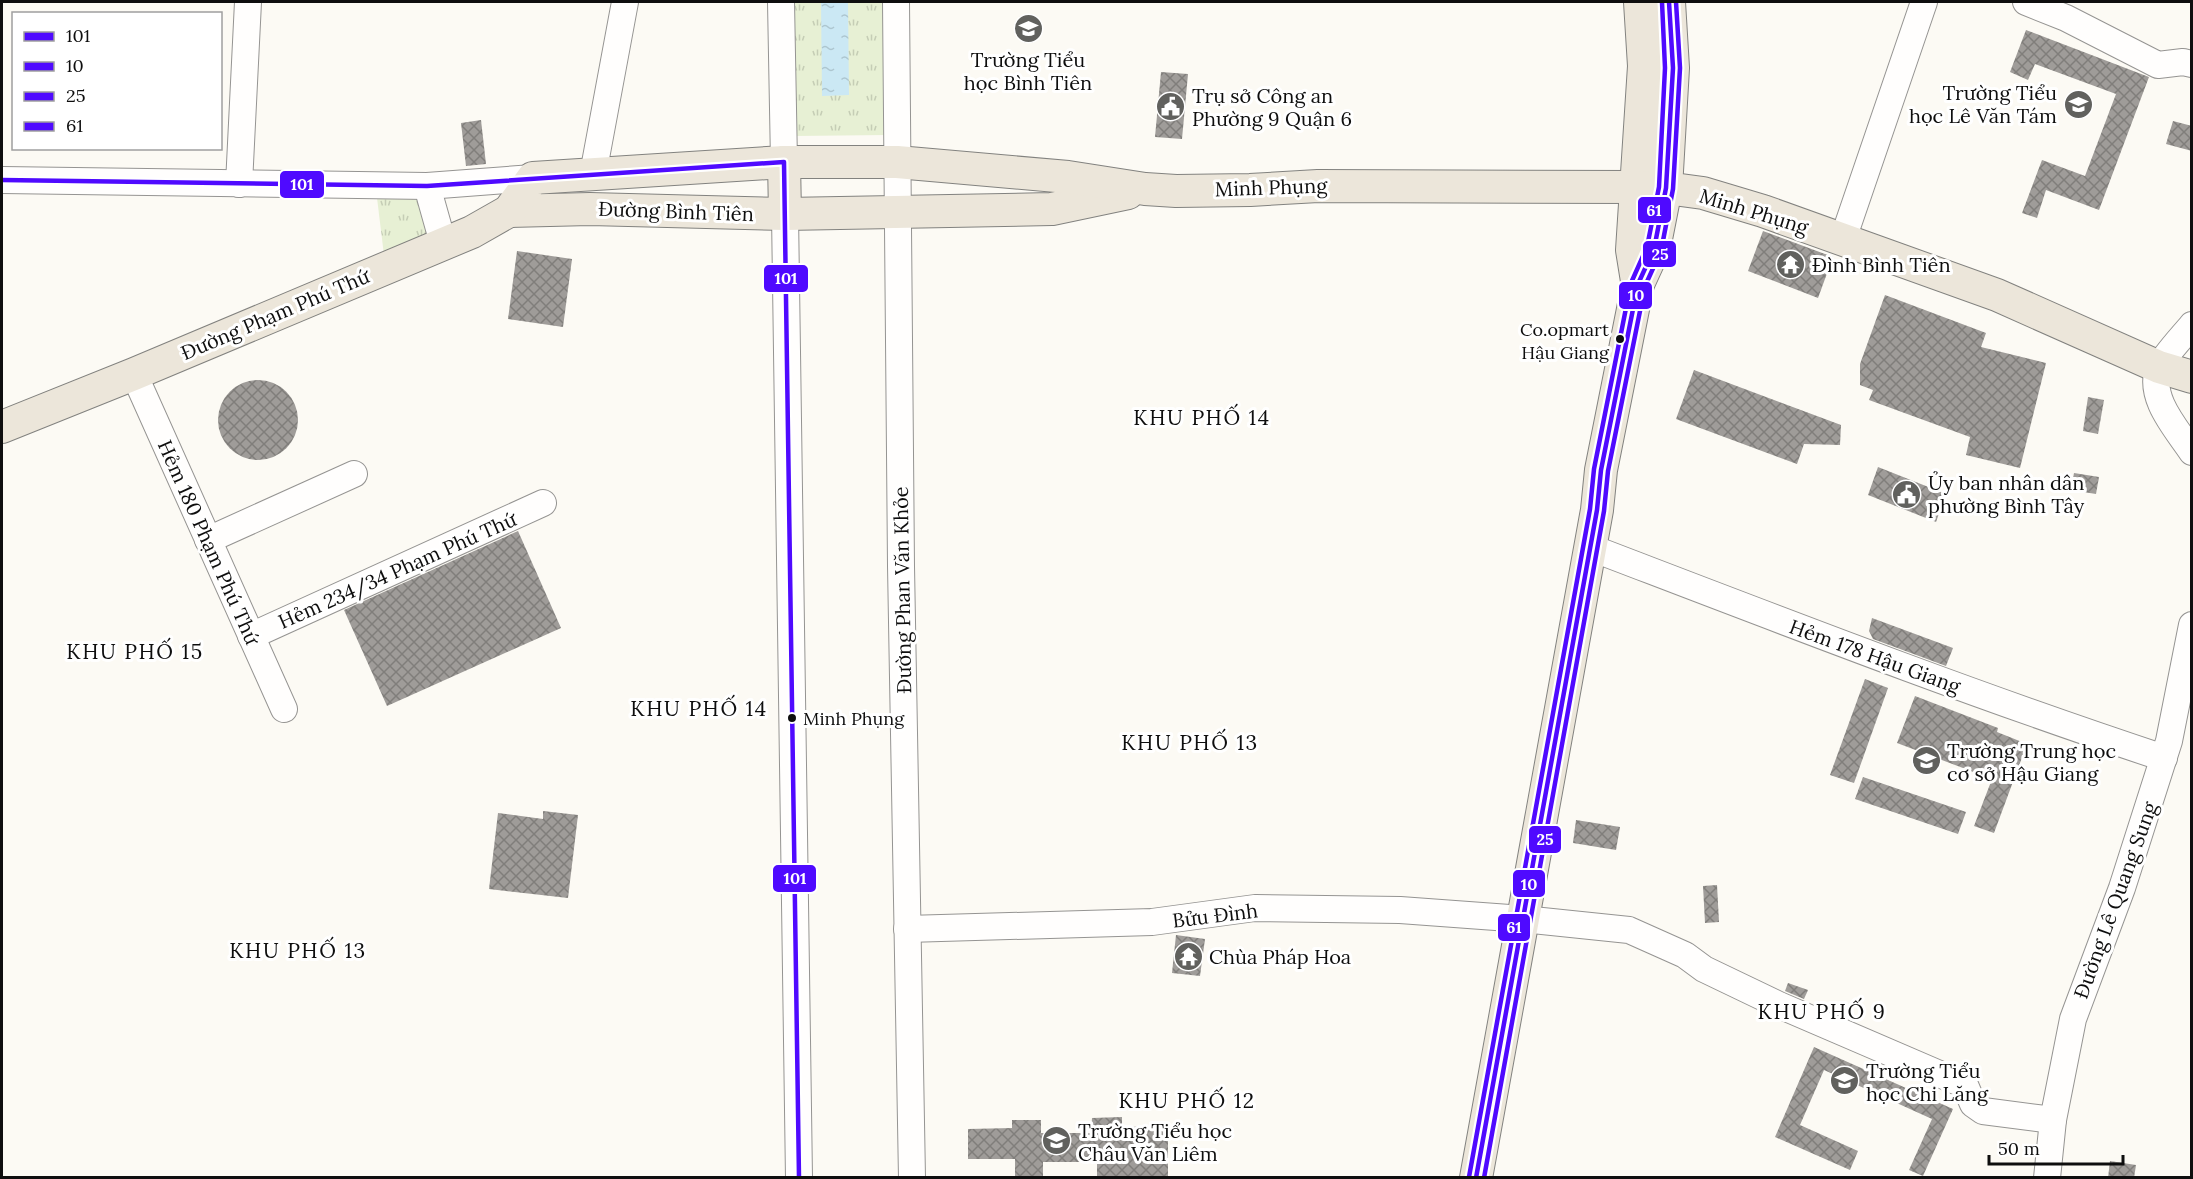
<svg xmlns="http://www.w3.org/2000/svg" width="2193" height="1179" viewBox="0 0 2193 1179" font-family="Lora,serif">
<defs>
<pattern id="grass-tufts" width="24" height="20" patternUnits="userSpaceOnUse" patternTransform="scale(1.5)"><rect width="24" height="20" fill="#e7f0d4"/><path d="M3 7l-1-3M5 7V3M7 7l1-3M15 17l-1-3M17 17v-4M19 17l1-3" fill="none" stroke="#c5cdb5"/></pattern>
<pattern id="water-ripples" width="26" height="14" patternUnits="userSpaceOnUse" patternTransform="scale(1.5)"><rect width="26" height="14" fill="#cbe8f4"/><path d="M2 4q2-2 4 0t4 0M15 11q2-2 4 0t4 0" fill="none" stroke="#adc6d0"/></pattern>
<pattern id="building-cross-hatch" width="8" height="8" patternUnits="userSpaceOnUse" patternTransform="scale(1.5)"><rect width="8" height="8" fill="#9f9c99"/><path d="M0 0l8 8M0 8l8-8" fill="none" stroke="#807e7b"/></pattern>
</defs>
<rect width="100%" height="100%" fill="#fcfaf4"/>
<g fill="url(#grass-tufts)">
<path d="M793,2H887L888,135L795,136Z"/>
<path d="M418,196L432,230L428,238L384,255L377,198Z"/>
</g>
<path fill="url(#water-ripples)" d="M821,2H848L849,95L822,96Z"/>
<g fill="url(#building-cross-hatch)">
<path d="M2026,30L2149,77L2099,210L2046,190L2037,218L2022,213L2042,160L2085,176L2116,94L2035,64L2028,80L2010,72Z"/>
<path d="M1161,72L1188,74L1182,139L1155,137Z"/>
<path d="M481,120L486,164L466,166L461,123Z"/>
<path d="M2173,121L2192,126V151L2166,144Z"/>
<path d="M1763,231L1833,257L1818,298L1748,271Z"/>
<path d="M517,251L572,259L563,327L508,319Z"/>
<path d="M1885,295L1986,333L1981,347L2046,363L2020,468L1966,455L1970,437L1869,400L1873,390L1860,385V364Z"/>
<path d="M1694,370L1841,425L1840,445L1804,444L1797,464L1676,419Z"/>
<circle cx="258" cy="420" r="40"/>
<path d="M2088,397L2104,400L2098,434L2083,431Z"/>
<path d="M1878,467L1946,494L1936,522L1868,495Z"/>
<path d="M2074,473L2099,477L2096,494L2071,490Z"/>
<path d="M518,531L561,628L387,706L344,610Z"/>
<path d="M1872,618L1953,648L1946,666L1873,639L1869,631Z"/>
<path d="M1865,679L1888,688L1854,783L1830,775Z"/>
<path d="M1915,696L1998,728L1997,732L2027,744L1994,833L1974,826L1992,779L1897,743Z"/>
<path d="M1863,777L1966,812L1958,834L1855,799Z"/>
<path d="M543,811L578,815L568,898L489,889L498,813L543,819Z"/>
<path d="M1576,820L1620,827L1616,850L1573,843Z"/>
<path d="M1717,885L1719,922L1705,923L1703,886Z"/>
<path d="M1176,935L1205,939L1200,976L1172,973Z"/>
<path d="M1788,983L1808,990L1804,999L1785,991Z"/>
<path d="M1814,1047L1953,1109L1923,1176L1909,1170L1932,1119L1824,1070L1800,1125L1858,1151L1850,1170L1775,1137Z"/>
<path d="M1122,1117V1127L1168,1126V1178H1097V1162H1043V1178H1015V1159H968V1129L1012,1128V1120H1041V1133H1091L1092,1118Z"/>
<path d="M2110,1161L2136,1165L2134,1178H2108Z"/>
</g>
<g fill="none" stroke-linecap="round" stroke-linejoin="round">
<defs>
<g id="minor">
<path d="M781,2L784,162"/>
<path d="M896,2L901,566L912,1178"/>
<path d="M2026,2L2066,18L2158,65L2183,62L2192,64"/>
<path d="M593,174L625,2"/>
<path d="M2,180L427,186L533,178"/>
<path d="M239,184L248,2"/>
<path d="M427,186L443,243"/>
<path d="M785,214L799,1178"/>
<path d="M1843,239L1924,2"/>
<path d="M2192,325C2183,336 2164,356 2159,367C2147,397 2176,428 2192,452"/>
<path d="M134,374L284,709"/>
<path d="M208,540L354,474"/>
<path d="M1589,547C1780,620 1970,694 2164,758"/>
<path d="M251,636L543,503"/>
<path d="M907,929L1152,922L1255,908L1400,910L1523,919L1629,930L1685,955L1704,969L1779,1005L1965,1085L1973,1104L1983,1111L2053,1120"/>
<path d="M2047,1178L2053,1120L2073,1019L2122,888L2169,741L2192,625"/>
</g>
<g id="major">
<path d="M784,162L785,214"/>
<path d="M509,211L590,209L785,214L1052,209L1128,193"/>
<path d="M1637,281L1632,250L1644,66L1640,2"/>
<path d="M2,427L134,374L472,232L509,211L533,178L784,162H897L1068,177L1145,189L1176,191L1250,190L1318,186L1636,187L1666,188L1703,193L1763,211L1997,295L2159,367L2192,377"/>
<path d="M1476,1178L1597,510L1601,470L1638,284L1654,249L1666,188L1673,68L1669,2"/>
</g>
</defs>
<use href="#minor" stroke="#959492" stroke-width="28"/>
<use href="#major" stroke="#82827f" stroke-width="34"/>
<use href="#minor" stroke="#fffefd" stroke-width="26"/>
<use href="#major" stroke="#ece6da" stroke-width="32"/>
<defs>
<path id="bus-1" d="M2,180L427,186L784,162L799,1178"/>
<path id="bus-2" d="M1476,1178L1597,510L1601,470L1638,284L1654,249L1666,188L1673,68L1669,2"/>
<path id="bus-3" d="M1484,1178L1604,511L1608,471L1645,286L1661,251L1673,189L1680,68L1676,2"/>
<path id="bus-4" d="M1469,1177L1590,509L1594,469L1631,283L1647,247L1659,187L1665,68L1662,2"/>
</defs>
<use href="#bus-1" stroke="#fff" stroke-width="9"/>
<use href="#bus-2" stroke="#fff" stroke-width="9"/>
<use href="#bus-3" stroke="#fff" stroke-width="9"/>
<use href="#bus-4" stroke="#fff" stroke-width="9"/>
<use href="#bus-1" stroke="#4f0aff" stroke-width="4.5"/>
<use href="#bus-2" stroke="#4f0aff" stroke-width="4.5"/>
<use href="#bus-3" stroke="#4f0aff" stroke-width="4.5"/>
<use href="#bus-4" stroke="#4f0aff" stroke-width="4.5"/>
</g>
<defs>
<symbol id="school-disc" viewBox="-11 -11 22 22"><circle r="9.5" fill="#61615e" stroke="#fff"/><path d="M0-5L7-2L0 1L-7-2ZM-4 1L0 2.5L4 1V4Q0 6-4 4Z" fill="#fff"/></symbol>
<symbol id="civic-disc" viewBox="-11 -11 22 22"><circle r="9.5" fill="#61615e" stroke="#fff"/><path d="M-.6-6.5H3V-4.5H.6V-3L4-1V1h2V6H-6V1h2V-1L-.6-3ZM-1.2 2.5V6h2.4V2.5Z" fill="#fff"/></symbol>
<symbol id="temple-disc" viewBox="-11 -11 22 22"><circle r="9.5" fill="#61615e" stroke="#fff"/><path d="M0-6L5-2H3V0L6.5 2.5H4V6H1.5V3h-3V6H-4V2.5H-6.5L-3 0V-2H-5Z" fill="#fff"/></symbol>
</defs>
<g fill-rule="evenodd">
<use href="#school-disc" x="1012" y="12" width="33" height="33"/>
<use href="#school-disc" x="2062" y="88" width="33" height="33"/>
<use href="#civic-disc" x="1154" y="90" width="33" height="33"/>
<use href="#temple-disc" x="1774" y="248" width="33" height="33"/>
<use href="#civic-disc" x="1890" y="478" width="33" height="33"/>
<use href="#school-disc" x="1910" y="744" width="33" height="33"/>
<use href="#temple-disc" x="1172" y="940" width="33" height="33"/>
<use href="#school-disc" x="1828" y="1064" width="33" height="33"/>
<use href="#school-disc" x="1040" y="1124" width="33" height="33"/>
</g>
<g fill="#0e0e0e" stroke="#fff" stroke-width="2">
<circle cx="1620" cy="339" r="5"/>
<circle cx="792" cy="718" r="5"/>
</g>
<g text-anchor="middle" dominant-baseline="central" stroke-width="6" stroke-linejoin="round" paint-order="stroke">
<g font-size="18" fill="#0e0e0e" stroke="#fff" text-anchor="end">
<text x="1609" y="329">Co.opmart<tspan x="1609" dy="23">Hậu Giang</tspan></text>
<text x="803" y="718" text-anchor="start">Minh Phụng</text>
</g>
<g font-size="20" fill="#0e0e0e" stroke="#fff" text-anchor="start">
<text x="1028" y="59" text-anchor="middle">Trường Tiểu<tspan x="1028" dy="23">học Bình Tiên</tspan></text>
<text x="2057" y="92" text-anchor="end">Trường Tiểu<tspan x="2057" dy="23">học Lê Văn Tám</tspan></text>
<text x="1192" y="95">Trụ sở Công an<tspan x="1192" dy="23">Phường 9 Quận 6</tspan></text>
<text x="1812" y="264">Đình Bình Tiên</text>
<text x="1928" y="482">Ủy ban nhân dân<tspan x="1928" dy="23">phường Bình Tây</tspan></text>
<text x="1947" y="750">Trường Trung học<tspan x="1947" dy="23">cơ sở Hậu Giang</tspan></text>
<text x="1209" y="956">Chùa Pháp Hoa</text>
<text x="1866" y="1070">Trường Tiểu<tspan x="1866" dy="23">học Chi Lăng</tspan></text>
<text x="1078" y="1130">Trường Tiểu học<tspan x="1078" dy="23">Châu Văn Liêm</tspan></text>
</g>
<g font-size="20" fill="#0e0e0e" stroke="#fff">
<text transform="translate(1271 187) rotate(-2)">Minh Phụng</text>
<text transform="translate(676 211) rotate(2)">Đường Bình Tiên</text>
<text transform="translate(1754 211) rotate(17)">Minh Phụng</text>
<text transform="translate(275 314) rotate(-23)">Đường Phạm Phú Thứ</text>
<text transform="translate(209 542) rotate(66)">Hẻm 180 Phạm Phú Thứ</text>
<text transform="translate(397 570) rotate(-24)">Hẻm 234/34 Phạm Phú Thứ</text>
<text transform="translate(902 590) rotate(-91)">Đường Phan Văn Khỏe</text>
<text transform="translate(1875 656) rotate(20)">Hẻm 178 Hậu Giang</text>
<text transform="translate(2115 900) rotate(-70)">Đường Lê Quang Sung</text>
<text transform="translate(1215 915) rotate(-7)">Bửu Đình</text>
</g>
<g font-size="21" letter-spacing="1.5" fill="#0e0e0e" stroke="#fff">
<text x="1202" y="417">KHU PHỐ 14</text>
<text x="135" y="651">KHU PHỐ 15</text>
<text x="699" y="708">KHU PHỐ 14</text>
<text x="1190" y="742">KHU PHỐ 13</text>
<text x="298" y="950">KHU PHỐ 13</text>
<text x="1822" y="1011">KHU PHỐ 9</text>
<text x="1187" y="1100">KHU PHỐ 12</text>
</g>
</g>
<g stroke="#fff" stroke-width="2">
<rect x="279" y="170" width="46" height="29" rx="6" fill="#4f0aff"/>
<rect x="1637" y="196" width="35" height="28" rx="6" fill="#4f0aff"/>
<rect x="1642" y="240" width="35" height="28" rx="6" fill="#4f0aff"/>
<rect x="763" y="264" width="46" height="29" rx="6" fill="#4f0aff"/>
<rect x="1618" y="281" width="35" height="29" rx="6" fill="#4f0aff"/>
<rect x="1528" y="825" width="34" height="29" rx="6" fill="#4f0aff"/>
<rect x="772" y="864" width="45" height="29" rx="6" fill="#4f0aff"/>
<rect x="1512" y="869" width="34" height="29" rx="6" fill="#4f0aff"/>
<rect x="1497" y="913" width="34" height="29" rx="6" fill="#4f0aff"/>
</g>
<g font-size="16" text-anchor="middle" font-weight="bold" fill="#fff">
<text x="302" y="190">101</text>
<text x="1654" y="216">61</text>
<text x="1660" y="260">25</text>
<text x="786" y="284">101</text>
<text x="1636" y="301">10</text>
<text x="1545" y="845">25</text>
<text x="795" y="884">101</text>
<text x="1529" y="890">10</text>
<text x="1514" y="933">61</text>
</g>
<rect width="2193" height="1179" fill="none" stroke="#0e0e0e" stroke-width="6"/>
<rect x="12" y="12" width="210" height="138" fill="#ffffff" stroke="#9f9f9f" stroke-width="1.5"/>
<rect x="24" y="32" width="30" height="9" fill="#4f0aff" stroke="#9f9f9f" stroke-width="1.5"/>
<text x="66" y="42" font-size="18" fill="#0e0e0e">101</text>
<rect x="24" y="62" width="30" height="9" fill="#4f0aff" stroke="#9f9f9f" stroke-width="1.5"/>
<text x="66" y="72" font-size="18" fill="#0e0e0e">10</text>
<rect x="24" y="92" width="30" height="9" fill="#4f0aff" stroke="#9f9f9f" stroke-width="1.5"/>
<text x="66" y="102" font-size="18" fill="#0e0e0e">25</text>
<rect x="24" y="122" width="30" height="9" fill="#4f0aff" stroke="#9f9f9f" stroke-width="1.5"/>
<text x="66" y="132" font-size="18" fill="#0e0e0e">61</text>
<path d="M1989 1155v9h134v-9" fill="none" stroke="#0e0e0e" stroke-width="3"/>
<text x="1998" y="1155" font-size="18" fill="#0e0e0e" stroke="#ffffff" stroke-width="4.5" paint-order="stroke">50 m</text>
</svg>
